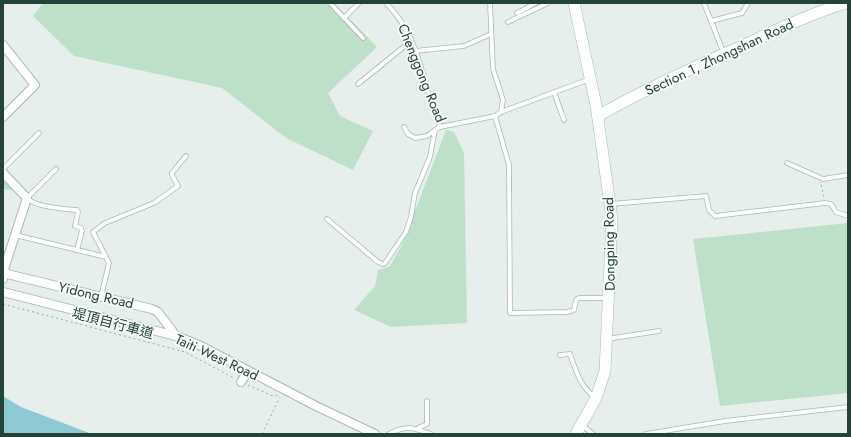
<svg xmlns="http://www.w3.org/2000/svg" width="851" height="437" viewBox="0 0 851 437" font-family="Jost,'Noto Sans TC',sans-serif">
<rect width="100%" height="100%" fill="#e6efeb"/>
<g fill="#bfe0c8">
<path d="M43,3H334L377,47L328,93L340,116L373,131L353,170L286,138L222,88L74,56L33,16Z"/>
<path d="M446,130L454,132L464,153L467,323L391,327L354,310L375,286L378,270L390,266L402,245Z"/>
<path d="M3,179L16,191L3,189Z"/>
<path d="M848,223V393L720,406L693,239Z"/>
</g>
<path fill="#8ec9d4" d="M3,396L21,407L92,434H3Z"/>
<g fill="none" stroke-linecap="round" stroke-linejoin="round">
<defs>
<g id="service">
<path d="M330,3L363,38"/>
<path d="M386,3C421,38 422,83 440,127L495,116L501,112L590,79"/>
<path d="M490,3L493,69L503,100L501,112"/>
<path d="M704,3L724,54"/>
<path d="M517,13L536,3"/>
<path d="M344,18L359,3"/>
<path d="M711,21L742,13L748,3"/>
<path d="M508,22L548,3"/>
<path d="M415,51L464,46L491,34"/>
<path d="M358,84L411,41"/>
<path d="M554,92L564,120"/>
<path d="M495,116L509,165L510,313L567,312L574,310L576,300L579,298H608"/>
<path d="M404,127L408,134L415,138L427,136L435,130"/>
<path d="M787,163L823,179L848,175"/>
<path d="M3,169L39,133"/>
<path d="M56,169L27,198C35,207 64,209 77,210L78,212L75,226L81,228L82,231L77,250"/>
<path d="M610,204L706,196L709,210L715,216L825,203L831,204L836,212L848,216"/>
<path d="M327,219L378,262L383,264L385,263L406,232L411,217L415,193L430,157L435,130L440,127"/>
<path d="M15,235L106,257"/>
<path d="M101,297L109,263L93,232L105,223L154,203L178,186L172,175V173L186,156"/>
<path d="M607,339L659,331"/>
<path d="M560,355L570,354C576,371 580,387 596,398"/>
<path d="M582,425L593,434"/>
<path d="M418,428L427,424V401"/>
<path d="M389,434C407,424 414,428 431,434"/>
<path d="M646,434L725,421L848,407"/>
</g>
<g id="minor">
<path d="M3,45L35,85L3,117"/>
<path d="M3,173L27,198L5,266L3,279"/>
<path d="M3,273L152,309L158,312L176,336"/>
<path d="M3,292L176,336L199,345L316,406L375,434"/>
<path d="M241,382L248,371"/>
</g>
<g id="secondary">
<path d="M574,3L596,105L612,219L605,371L596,398L576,434"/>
<path d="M598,116C643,90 692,68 740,47C775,31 809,14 846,3"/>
</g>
</defs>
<use href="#service" stroke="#a8b8b2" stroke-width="5.5"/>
<use href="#minor" stroke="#a8b8b2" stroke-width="10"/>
<use href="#secondary" stroke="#a4bbb3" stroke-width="12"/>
<g stroke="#86b3a5" stroke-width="1" stroke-dasharray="2 3" stroke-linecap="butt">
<path d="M821,185L824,197"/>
<path d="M3,304L185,352L234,378"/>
<path d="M248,385L273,396L279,395"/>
<path d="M262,434L280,397"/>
</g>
<use href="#service" stroke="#fff" stroke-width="4"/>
<use href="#minor" stroke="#fff" stroke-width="8"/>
<use href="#secondary" stroke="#fff" stroke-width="11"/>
</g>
<g text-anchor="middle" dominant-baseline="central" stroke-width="3.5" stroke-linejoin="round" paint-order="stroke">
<g font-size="14" fill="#24423a" stroke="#f7fbf9">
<text transform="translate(719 57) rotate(-25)">Section 1, Zhongshan Road</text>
<text transform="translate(422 73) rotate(68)">Chenggong Road</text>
<text transform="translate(609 244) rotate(-91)">Dongping Road</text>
<text transform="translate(96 295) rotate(13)">Yidong Road</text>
<text transform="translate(113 323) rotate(15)">堤頂自行車道</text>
<text transform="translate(217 357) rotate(25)">Taiti West Road</text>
</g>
</g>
<rect width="851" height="437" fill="none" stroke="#24423a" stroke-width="8"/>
</svg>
